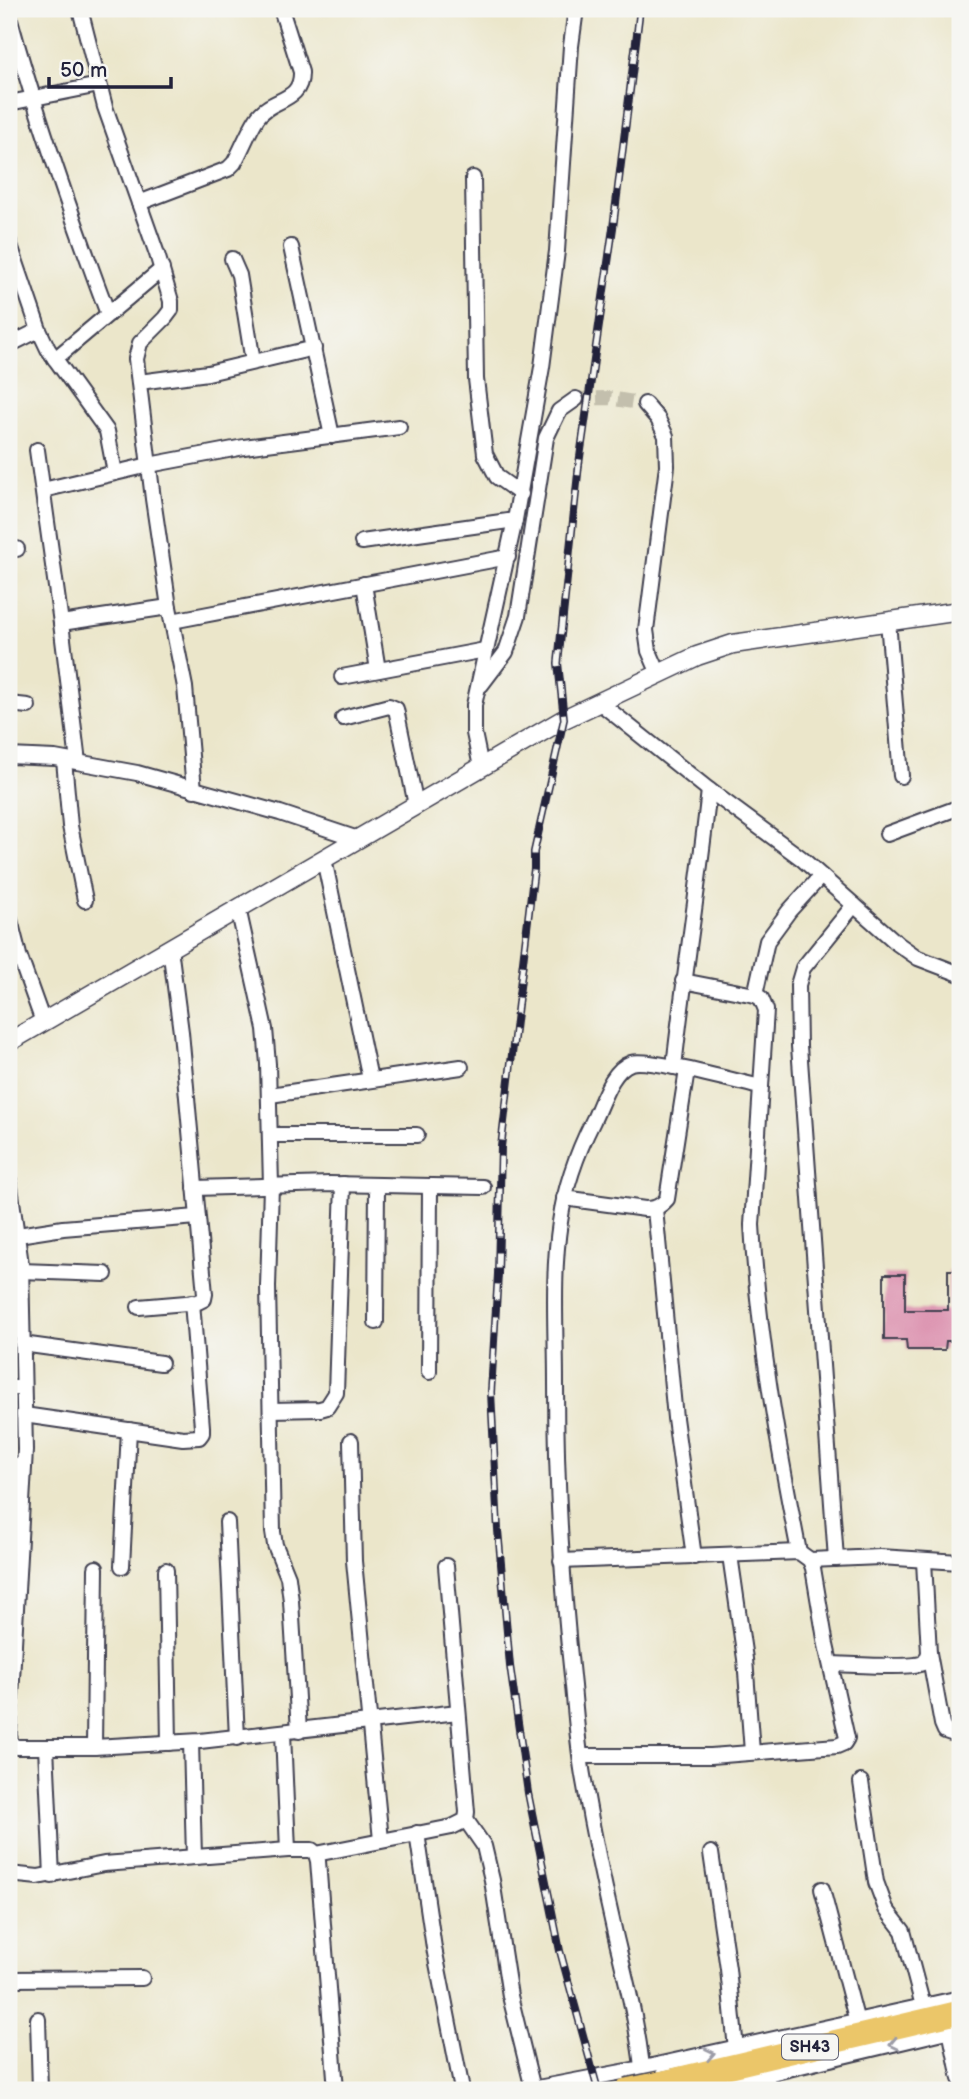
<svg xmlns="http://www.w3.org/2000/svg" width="969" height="2099" viewBox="0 0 969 2099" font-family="'Balsamiq Sans',sans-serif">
<rect width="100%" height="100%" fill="#f6f6f2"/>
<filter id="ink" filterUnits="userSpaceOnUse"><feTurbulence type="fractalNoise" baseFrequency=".0143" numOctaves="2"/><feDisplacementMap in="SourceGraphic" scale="14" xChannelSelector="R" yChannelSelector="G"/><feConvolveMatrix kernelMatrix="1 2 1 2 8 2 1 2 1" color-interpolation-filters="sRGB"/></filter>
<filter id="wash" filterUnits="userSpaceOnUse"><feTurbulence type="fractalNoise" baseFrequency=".00686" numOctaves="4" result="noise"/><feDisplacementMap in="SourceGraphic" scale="28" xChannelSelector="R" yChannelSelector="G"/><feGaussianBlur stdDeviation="1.57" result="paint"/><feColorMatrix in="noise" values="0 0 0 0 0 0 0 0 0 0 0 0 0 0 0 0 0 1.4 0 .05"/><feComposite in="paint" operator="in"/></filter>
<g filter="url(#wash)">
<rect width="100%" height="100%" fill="#ebe6ca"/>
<g id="blocks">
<path fill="#db8fad" d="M948,1270H960V1341H946L945,1350H907L906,1340H884V1274H905V1310H948Z"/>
</g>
</g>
<g filter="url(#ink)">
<use href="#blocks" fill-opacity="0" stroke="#403f50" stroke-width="2"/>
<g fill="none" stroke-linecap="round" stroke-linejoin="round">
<path stroke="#c3bfad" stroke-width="14" stroke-dasharray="14 7" stroke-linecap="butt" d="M576,399L609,398L645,404"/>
<defs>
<g id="minor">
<path d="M80,9L105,107L157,254L171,301V310L165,318L140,343L136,359L153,499L169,607L185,687L194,790"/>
<path d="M9,16C37,118 71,215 108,314"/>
<path d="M9,103L99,85"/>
<path d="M473,178L476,379L485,454L497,477L521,494"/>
<path d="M139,203L228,169L234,163C242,149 248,132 257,118C271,97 302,103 301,72L281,9"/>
<path d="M9,242L39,330L48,349L107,431L115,473"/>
<path d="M291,247L332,436"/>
<path d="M232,259L239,275L253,362"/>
<path d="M9,345L39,330"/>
<path d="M55,359L162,269"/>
<path d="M139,382L208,373L314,348"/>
<path d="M645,404L658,419L666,436L667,466L646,630L649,651L659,674"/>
<path d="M37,450L61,623L78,762"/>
<path d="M43,490L149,465L244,447L399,427"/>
<path d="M362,542L515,520"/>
<path d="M9,549H17"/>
<path d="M364,584L378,670"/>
<path d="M172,621L508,557"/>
<path d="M888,621L901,776"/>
<path d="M61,623L169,607"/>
<path d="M342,677L485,650"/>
<path d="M481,685L506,652L518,616L546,438L559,411L576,399"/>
<path d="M599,702L709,790L801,858L898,944L918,958L960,974"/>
<path d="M9,704L28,706"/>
<path d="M343,718L389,706L396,709L416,805"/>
<path d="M9,756L55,758L137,773L280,813L358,839"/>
<path d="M64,760L70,826L85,900"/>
<path d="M481,767L474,733V705L515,520L542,367L557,251L571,46L576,9"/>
<path d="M887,834L960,807"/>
<path d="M324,859L370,1079"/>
<path d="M238,908L265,1029L268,1064L271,1186L268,1287L273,1532L275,1545L288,1577L291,1601L299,1731"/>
<path d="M9,916L19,955L43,1022"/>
<path d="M683,981L755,995L761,998L766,1010L752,1225C758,1335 778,1445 799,1552"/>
<path d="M755,995L767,941L789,911L821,876"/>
<path d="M674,1067C684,975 699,883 709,790"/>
<path d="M270,1095L461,1067"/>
<path d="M270,1135H417"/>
<path d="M9,1180L21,1264L25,1450L9,1732"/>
<path d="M195,1188L330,1184L483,1187"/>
<path d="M564,1198L645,1209C655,1209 660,1207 667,1199L687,1070"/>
<path d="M655,1209L675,1418L694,1557"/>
<path d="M18,1235L63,1228L197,1217"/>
<path d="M21,1271L105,1274"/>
<path d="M139,1307L198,1302L204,1299L205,1294L181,1032L170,948"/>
<path d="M376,1322L377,1185"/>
<path d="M22,1344L161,1363"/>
<path d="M429,1372L430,1186"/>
<path d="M9,1388H23"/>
<path d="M271,1410L320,1409L327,1407L336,1393L343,1184"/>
<path d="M24,1415L183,1438L199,1437L202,1433V1427L192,1302"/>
<path d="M351,1441L354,1561L381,1840"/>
<path d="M9,1465H24"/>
<path d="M227,1522L237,1738"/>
<path d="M730,1555L745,1659L752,1752"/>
<path d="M836,1559L799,1046L798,985L803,968L854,905"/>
<path d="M810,1560L880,1557L960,1562"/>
<path d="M561,1561L799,1552L810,1560L813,1568L826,1645L847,1738L844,1743L837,1746L711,1756H581"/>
<path d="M122,1566L129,1430"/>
<path d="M166,1570L169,1743"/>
<path d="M929,1653L942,1724L945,1731L960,1736"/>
<path d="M831,1664C847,1664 911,1669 923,1663C927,1660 927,1658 929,1653L924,1561"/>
<path d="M283,1733L288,1850"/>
<path d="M9,1736L11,1744L17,1747H94L200,1741L458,1712"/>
<path d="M191,1742L194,1857"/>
<path d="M46,1747L52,1876"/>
<path d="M94,1747L96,1568"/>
<path d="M861,1782L876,1882L886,1909L903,1931L923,2006"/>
<path d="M466,1820L484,1846L492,1880L510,1996L533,2089"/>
<path d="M417,1833L434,1948L462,2090"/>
<path d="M711,1853L728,1969L736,2049"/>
<path d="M316,1854L452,1827L466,1820L467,1812L446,1566"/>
<path d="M9,1874L38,1877L104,1864L288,1850H312L316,1854L318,1861L336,2090"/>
<path d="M822,1889L857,2022"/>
<path d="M9,1979L142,1978"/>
<path d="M38,2019L40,2090"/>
<path d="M950,2030L960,2079"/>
<path d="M765,2074L770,2090"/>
<path d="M527,2090L643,2068L960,1998"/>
<path d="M644,2090C641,2038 628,1988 616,1938C604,1886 593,1833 584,1781C578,1749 576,1717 573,1686C562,1585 556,1484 556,1383C556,1329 552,1275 560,1222C565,1186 577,1153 593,1121C602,1103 611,1070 631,1063C647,1057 738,1082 760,1087"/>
<path d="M700,2090L960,2028"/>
</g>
<path id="tertiary" d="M9,1042L564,719L697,656L733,644L960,611"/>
<path id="primary" d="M660,2083L960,2012"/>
</defs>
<use href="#minor" stroke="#403f50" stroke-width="18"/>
<use href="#tertiary" stroke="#403f50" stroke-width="21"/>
<use href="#primary" stroke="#403f50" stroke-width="26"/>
<use href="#minor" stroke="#fff" stroke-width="14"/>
<use href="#tertiary" stroke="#fff" stroke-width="18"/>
<use href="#primary" stroke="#ebc669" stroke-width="23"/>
<defs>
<path id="rail" d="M598,2090L560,1951L528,1793L510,1666L498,1530L491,1392L498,1274L501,1147L534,869V852L564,719L558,663L579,464L613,228L640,9"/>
</defs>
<use href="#rail" stroke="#22223b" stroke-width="8"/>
<use href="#rail" stroke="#f6f6f2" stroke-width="5" stroke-dasharray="16" stroke-linecap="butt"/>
<defs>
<path id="primary-bridge" d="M626,2090L660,2083"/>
</defs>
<use href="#primary-bridge" stroke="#403f50" stroke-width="26" stroke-linecap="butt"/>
<use href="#primary-bridge" stroke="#ebc669" stroke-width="23"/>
</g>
<defs><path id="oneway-chevron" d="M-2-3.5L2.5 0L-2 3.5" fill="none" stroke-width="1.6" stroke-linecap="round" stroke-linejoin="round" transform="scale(1.75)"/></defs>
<g stroke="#9c9ca7">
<use href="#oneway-chevron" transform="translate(894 2044) rotate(167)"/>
<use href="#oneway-chevron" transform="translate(710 2054) rotate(-12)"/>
</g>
</g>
<g text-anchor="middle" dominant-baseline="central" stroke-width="5" stroke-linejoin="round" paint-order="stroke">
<rect fill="#f6f6f2" stroke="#626272" stroke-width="2" x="782" y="2034.5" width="56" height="25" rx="5"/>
<g font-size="16" font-weight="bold" fill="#22223b">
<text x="810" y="2047">SH43</text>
</g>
</g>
<rect width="969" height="2099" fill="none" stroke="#f6f6f2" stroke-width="35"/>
<path d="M49 77v10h122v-10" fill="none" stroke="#22223b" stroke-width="3.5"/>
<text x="60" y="77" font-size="21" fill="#22223b" stroke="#f6f6f2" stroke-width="5" paint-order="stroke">50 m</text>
</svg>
